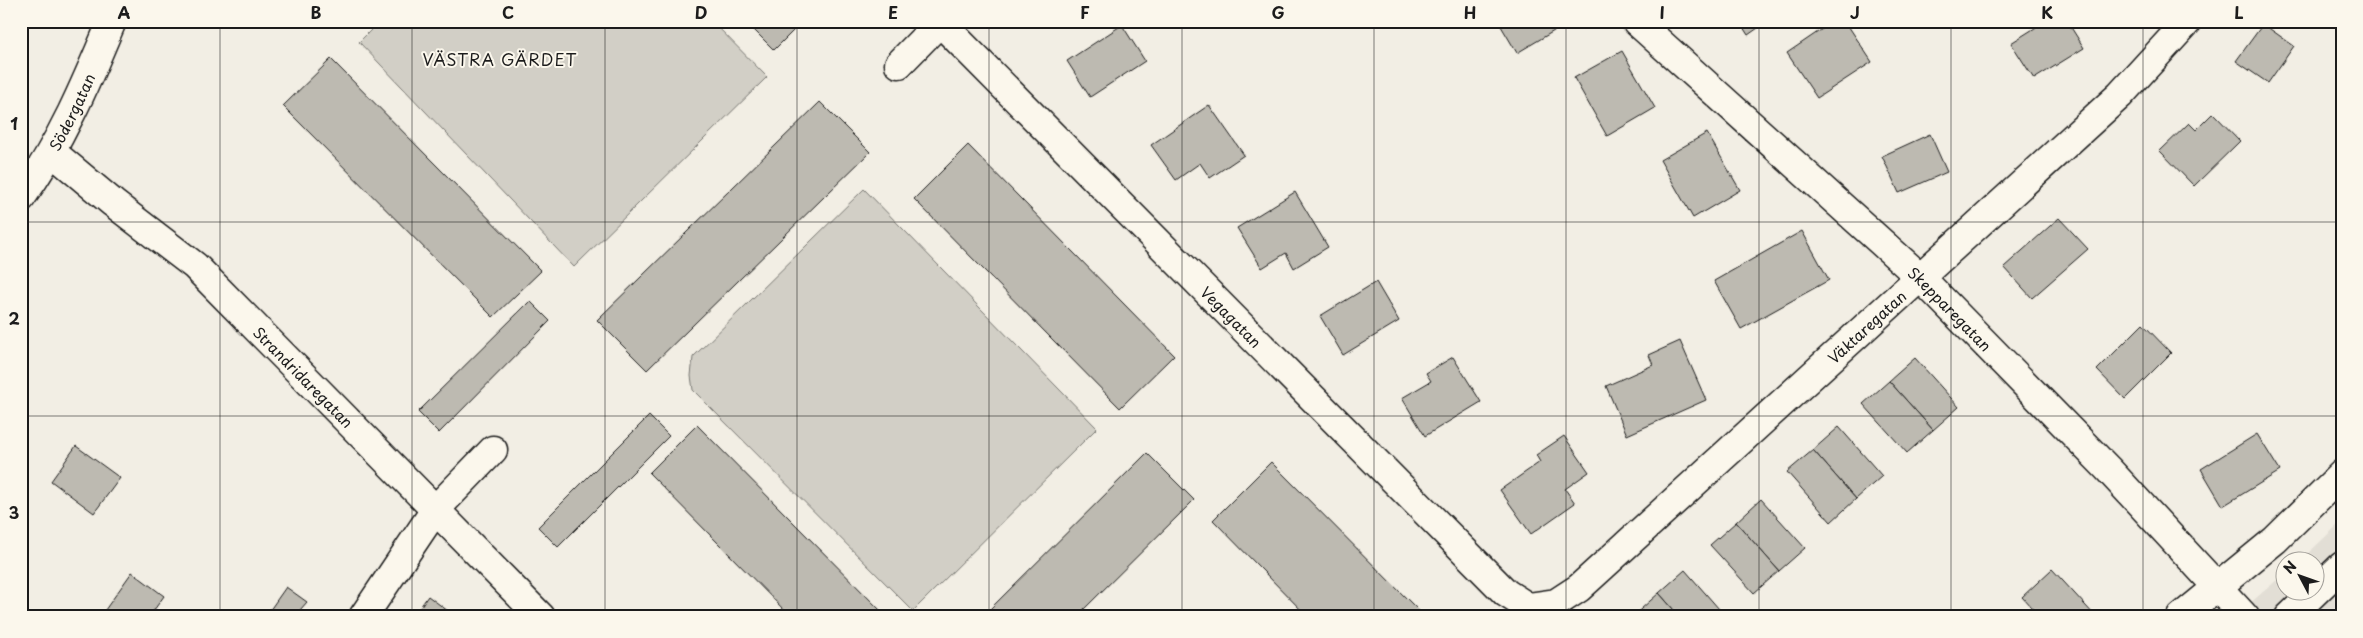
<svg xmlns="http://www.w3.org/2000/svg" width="2363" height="638" viewBox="0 0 2363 638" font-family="'Playpen Sans',sans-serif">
<rect width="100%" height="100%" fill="#f2eee4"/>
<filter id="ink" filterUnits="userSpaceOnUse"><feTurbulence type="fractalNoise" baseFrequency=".02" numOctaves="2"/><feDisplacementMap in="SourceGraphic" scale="10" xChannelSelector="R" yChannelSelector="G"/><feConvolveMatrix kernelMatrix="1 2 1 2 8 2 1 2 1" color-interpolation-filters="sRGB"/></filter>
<g filter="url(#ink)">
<path fill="#e2ded5" d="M2342,521V617H2234L2285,573L2286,590H2316V560H2301Z"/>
<g fill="#d2cfc6" stroke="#777671">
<path d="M380,21H712L767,77L574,267L359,42Z"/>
<path d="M864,189L1097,428L913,611L693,390L691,376L693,357Z"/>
</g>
<g fill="#bdbab1" stroke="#1c1c1c">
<path d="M745,21H803L774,50Z"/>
<path d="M1498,21H1562L1564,25L1517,53Z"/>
<path d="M1739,21H1768L1748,35Z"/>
<path d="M1834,21H1845L1872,62L1817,98L1787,53Z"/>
<path d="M2046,21H2067L2084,48L2034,79L2011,43Z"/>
<path d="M2263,24L2294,46L2268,83L2236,61Z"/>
<path d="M1122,25L1145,61L1090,97L1067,61Z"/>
<path d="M1622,51L1655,108L1607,136L1574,78Z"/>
<path d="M331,59L541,271L493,317L283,106Z"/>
<path d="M820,102L870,152L647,370L597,320Z"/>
<path d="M1209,105L1244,155L1210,178L1200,163L1176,180L1151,145Z"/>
<path d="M2213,113L2240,141L2194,186L2160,151L2189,123L2196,130Z"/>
<path d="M1707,133L1740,190L1693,218L1660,160Z"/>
<path d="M1930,134L1947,172L1899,193L1882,156Z"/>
<path d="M968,145L1174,355L1120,408L914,199Z"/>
<path d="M1295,192L1328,247L1294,268L1286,253L1262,268L1237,228Z"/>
<path d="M2059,218L2088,249L2032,298L2004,267Z"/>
<path d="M1802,231L1829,280L1741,329L1714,281Z"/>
<path d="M1376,282L1399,321L1343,355L1320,316Z"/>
<path d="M530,301L550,321L439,433L418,412Z"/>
<path d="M2143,324L2171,353L2125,399L2097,370Z"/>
<path d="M1680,341L1706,400L1627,435L1606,386L1653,365L1649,355Z"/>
<path d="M1453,357L1481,402L1425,436L1402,398L1431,381L1426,373Z"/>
<path d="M1915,358L1959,407L1933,430L1889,381Z"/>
<path d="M1889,381L1933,430L1907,453L1863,404Z"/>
<path d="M649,416L669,436L558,547L538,527Z"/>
<path d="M697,425L887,617H791L649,473Z"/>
<path d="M1839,427L1882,476L1856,499L1813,450Z"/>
<path d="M2257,434L2280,471L2223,506L2201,469Z"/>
<path d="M1564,436L1589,472L1565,489L1575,503L1531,534L1500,490L1540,462L1536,455Z"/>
<path d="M76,446L120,478L94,513L51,481Z"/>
<path d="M1813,450L1856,499L1831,522L1787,472Z"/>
<path d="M1147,453L1194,500L1076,617H982Z"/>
<path d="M1271,462L1425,617H1308L1213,520Z"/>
<path d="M1761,499L1805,548L1779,571L1736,522Z"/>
<path d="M1736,522L1779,571L1754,593L1710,545Z"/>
<path d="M2052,569L2096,617H2040L2022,597Z"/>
<path d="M1685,570L1726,617H1680L1659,593Z"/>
<path d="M132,572L164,596L149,617H100Z"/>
<path d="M286,587L307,602L300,610L310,617H265Z"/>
<path d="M1659,593L1680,617H1632Z"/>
<path d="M428,596L456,617H413Z"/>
</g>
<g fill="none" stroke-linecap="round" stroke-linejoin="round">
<defs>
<g id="minor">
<path id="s1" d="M939,21L1506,593L1528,607L1556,603L1579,588L2120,95L2188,21"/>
<path id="s2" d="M1636,21L1921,278L2108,469L2245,617"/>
<path d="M899,64L940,22"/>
<path id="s3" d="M52,152L113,203L195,266L541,617"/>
<path id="s4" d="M21,198C61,143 86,83 112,21"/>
<path d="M363,617L435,510L493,450"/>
<path d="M2181,617L2275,540L2342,474"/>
<path d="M2289,617L2342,566"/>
</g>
</defs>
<use href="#minor" stroke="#1c1c1c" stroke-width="31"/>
<use href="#minor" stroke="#fbf7ec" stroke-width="28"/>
</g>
</g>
<path fill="none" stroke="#1c1c1c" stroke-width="1" stroke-opacity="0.55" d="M220,21V617M412,21V617M605,21V617M797,21V617M989,21V617M1182,21V617M1374,21V617M1566,21V617M1759,21V617M1951,21V617M2143,21V617M21,222H2342M21,416H2342"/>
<g text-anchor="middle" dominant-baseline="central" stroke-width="4" stroke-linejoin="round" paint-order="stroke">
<g font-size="15" fill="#1c1c1c" stroke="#fbf7ec">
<text stroke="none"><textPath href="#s4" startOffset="100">Södergatan</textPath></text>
<text stroke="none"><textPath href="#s2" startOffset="426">Skepparegatan</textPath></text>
<text stroke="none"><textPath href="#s1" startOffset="416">Vegagatan</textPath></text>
<text stroke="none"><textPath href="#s1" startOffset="1276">Väktaregatan</textPath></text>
<text stroke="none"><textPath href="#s3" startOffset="338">Strandridaregatan</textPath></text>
</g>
<g font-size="16" letter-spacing="1" fill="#1c1c1c" stroke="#fbf7ec">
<text x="500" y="59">VÄSTRA GÄRDET</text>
</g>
</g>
<rect width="2363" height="638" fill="none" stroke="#fbf7ec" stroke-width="55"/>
<g transform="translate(2300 576) rotate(311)"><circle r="24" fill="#fbf7ec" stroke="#a29f99"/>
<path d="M0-4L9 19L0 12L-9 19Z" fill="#1c1c1c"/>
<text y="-8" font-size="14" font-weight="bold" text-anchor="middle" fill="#1c1c1c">N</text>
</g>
<rect x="28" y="28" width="2308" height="582" fill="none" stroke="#1c1c1c" stroke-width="2"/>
<g font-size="16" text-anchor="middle" font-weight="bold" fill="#1c1c1c">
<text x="124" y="19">A</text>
<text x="316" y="19">B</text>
<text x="508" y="19">C</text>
<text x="701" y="19">D</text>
<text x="893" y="19">E</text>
<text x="1085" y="19">F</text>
<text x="1278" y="19">G</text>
<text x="1470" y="19">H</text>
<text x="1662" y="19">I</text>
<text x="1855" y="19">J</text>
<text x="2047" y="19">K</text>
<text x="2239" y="19">L</text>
<text x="14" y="130">1</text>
<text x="14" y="325">2</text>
<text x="14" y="519">3</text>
</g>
</svg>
